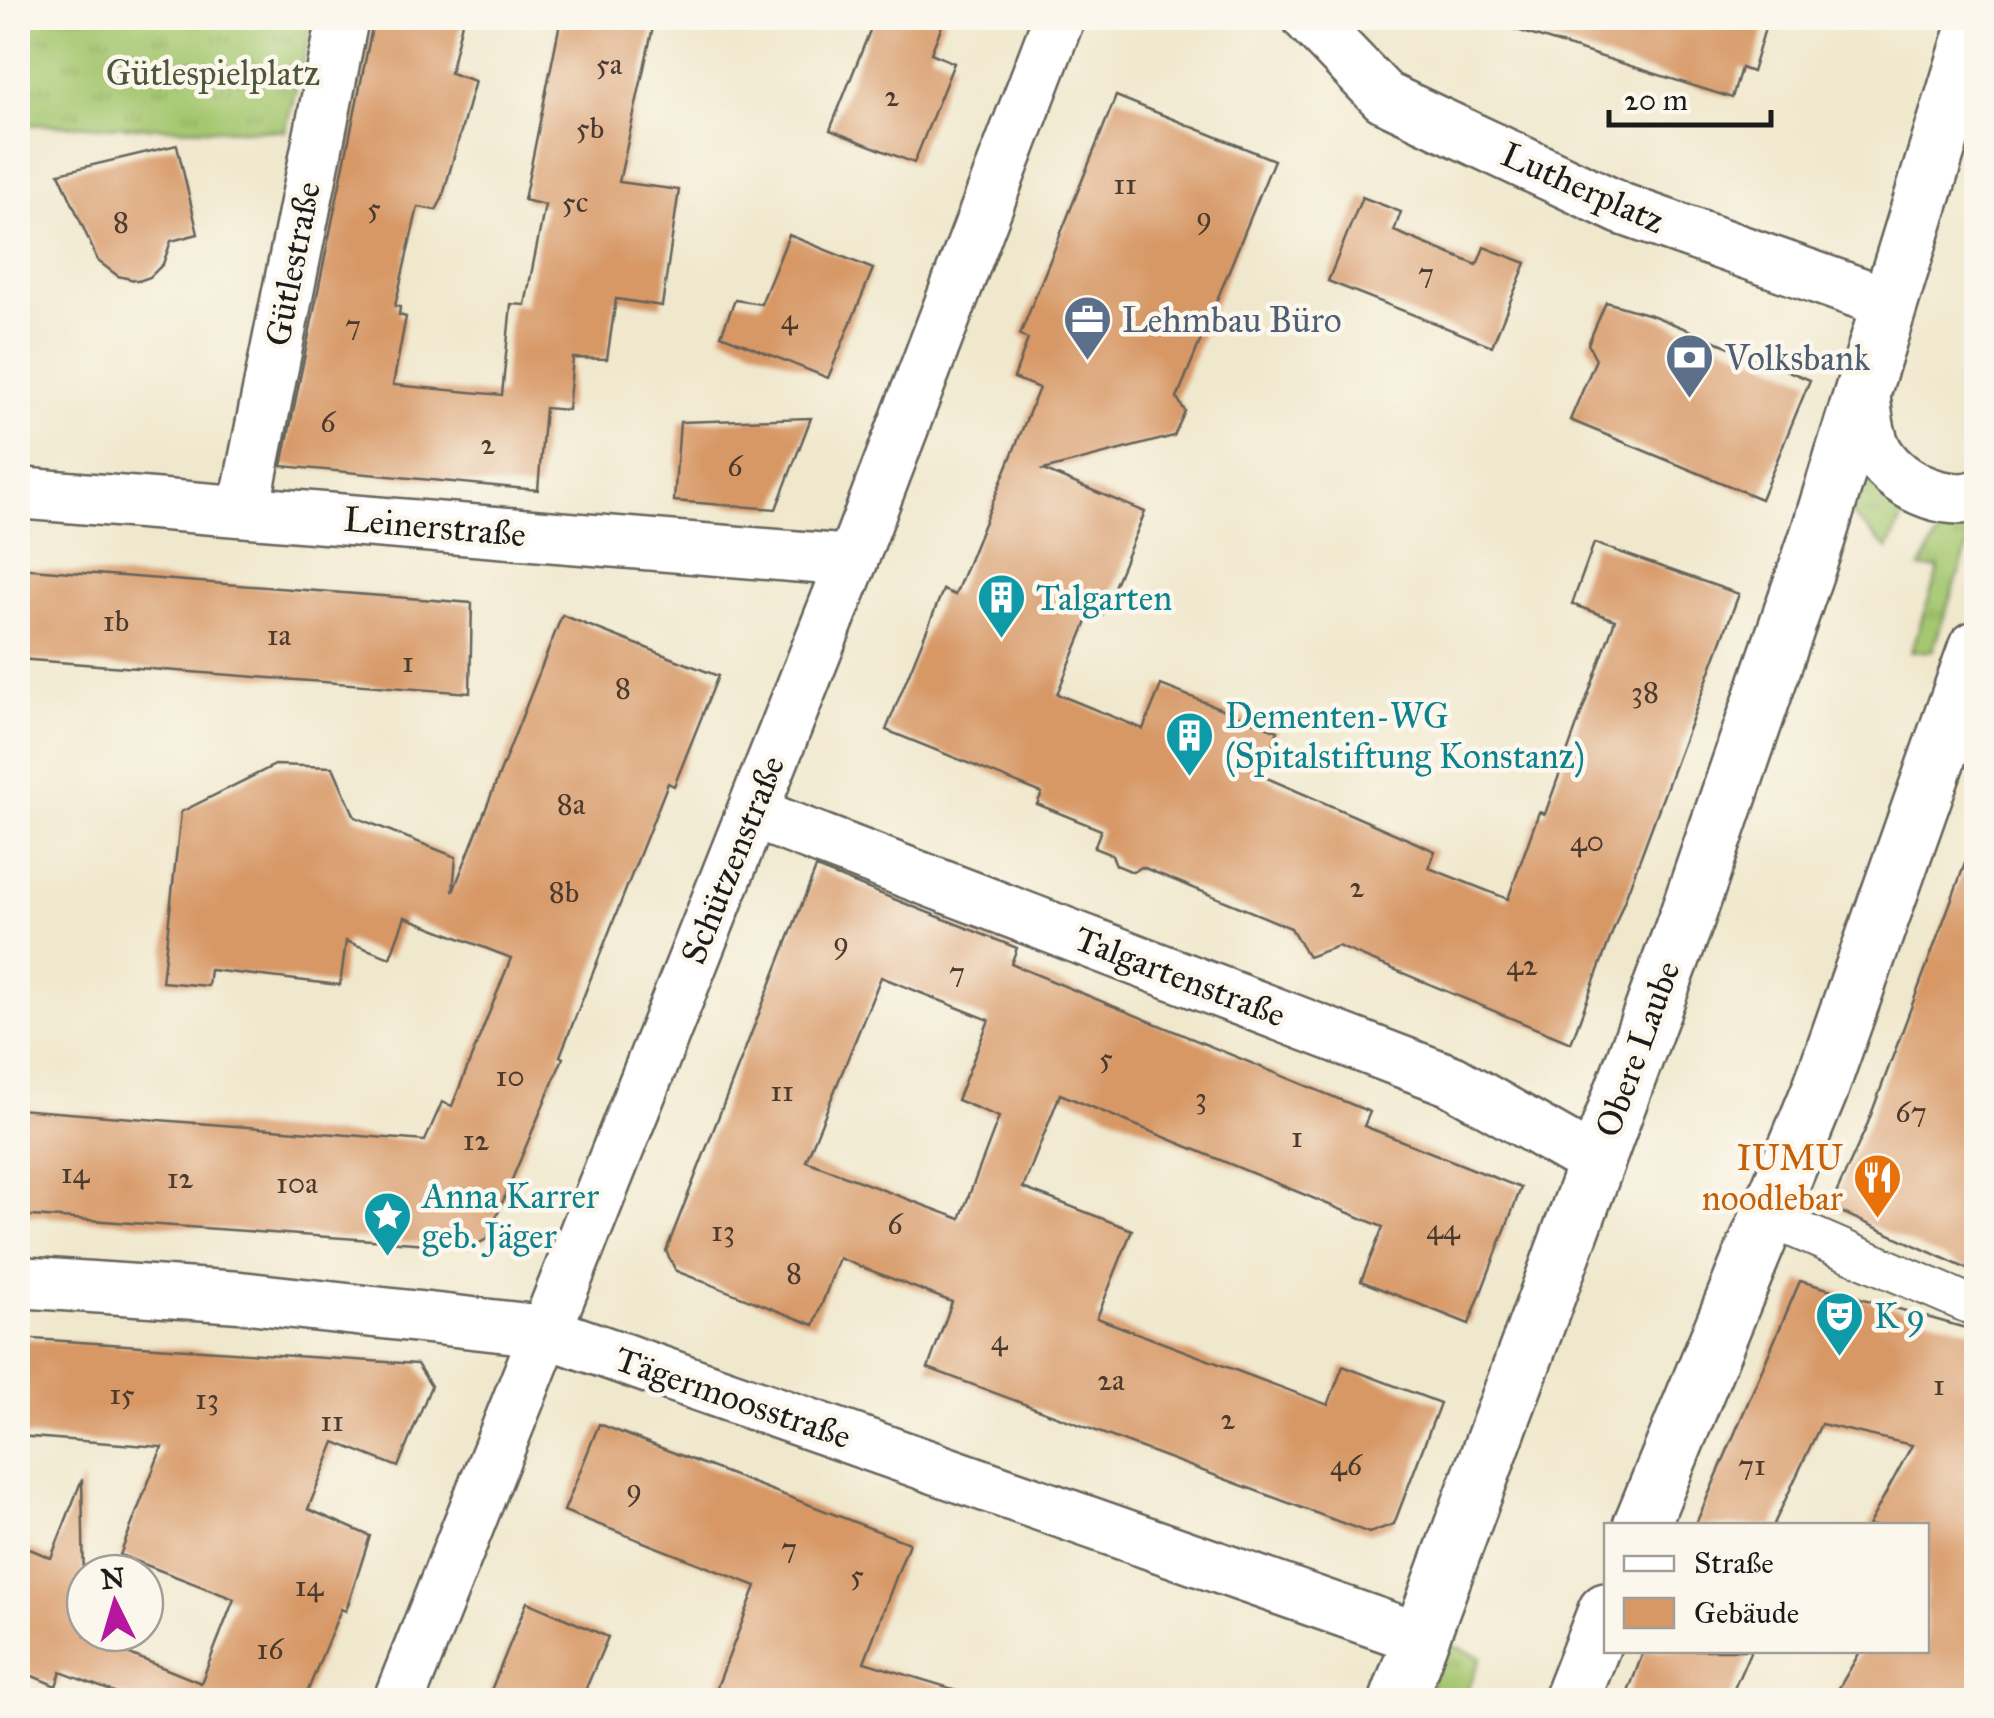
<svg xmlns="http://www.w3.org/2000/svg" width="1994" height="1718" viewBox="0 0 1994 1718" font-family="'IM FELL Great Primer',serif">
<defs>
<pattern id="grass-tufts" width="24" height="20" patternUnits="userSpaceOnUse" patternTransform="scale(2.5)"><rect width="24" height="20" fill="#a5c770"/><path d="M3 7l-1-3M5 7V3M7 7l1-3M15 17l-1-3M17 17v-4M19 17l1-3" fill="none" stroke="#8daa60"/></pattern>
</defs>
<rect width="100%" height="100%" fill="#fbf7ec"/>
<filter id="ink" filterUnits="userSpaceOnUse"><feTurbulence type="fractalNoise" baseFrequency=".01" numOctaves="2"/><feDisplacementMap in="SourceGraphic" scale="20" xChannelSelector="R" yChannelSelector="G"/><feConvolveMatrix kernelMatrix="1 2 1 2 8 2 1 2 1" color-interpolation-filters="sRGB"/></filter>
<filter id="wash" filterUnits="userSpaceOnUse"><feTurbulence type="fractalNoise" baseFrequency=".0048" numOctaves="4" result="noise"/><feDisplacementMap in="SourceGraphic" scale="40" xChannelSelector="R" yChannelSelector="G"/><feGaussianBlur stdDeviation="2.25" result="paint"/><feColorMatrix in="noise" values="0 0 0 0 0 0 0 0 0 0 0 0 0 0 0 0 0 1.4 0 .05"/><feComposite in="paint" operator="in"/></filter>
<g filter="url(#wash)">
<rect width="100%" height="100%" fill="#f0e8cd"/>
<g fill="url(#grass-tufts)" stroke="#607246" stroke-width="2.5">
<path d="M18,18H314L285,131L18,124Z"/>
<path d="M1864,477L1906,511L1888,549L1851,514Z"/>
<path d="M1976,524L1932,651L1911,652L1939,568H1920L1943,526Z"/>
<path d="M1446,1643L1481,1657L1464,1700L1425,1697Z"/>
</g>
<g id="blocks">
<g fill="#d79866" fill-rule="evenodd">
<path d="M374,18H463L450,73L475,81L442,199L436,210L418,207L395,306L400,307L399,315L406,317L393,385L502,395L511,304L525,305L545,205L524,200L561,18H655L619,182L679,190L662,306L616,299L607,359L573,358L568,410L545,408L538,490L282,466Z"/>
<path d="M875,18H945L931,53L954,63L914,163L830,130Z"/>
<path d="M1509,18H1768L1752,72L1741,68L1732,98L1507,27Z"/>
<path d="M1116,96L1274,160L1177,398L1185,411L1174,436L1043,470L1145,512L1102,616L1091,612L1057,694L1143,729L1161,685L1278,731L1260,775L1435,851L1429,868L1508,899L1539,812L1545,814L1615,620L1572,604L1594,543L1739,594L1571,1043L1338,946L1308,957L1291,928L1142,867L1133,872L1116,865L1112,855L1094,848L1101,830L1037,804L1042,793L886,730L943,590L955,595L1039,388L1014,378L1028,339L1020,335Z"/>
<path d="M177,145L198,234L171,241L163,264L150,277L139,281L118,276L98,261L59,173Z"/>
<path d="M1362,197L1401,212L1394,231L1477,265L1484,247L1526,263L1492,346L1328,281Z"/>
<path d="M789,235L873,269L828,378L721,335L735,300L761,304Z"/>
<path d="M1606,302L1654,316L1810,380L1761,499L1570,420L1596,359L1588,344Z"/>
<path d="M811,418L776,509L674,501L680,422Z"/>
<path d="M18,568L472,603L470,693L18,659Z"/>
<path d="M562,615L718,676L674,786L668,783L560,1056L563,1058L487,1239L471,1247L18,1215V1109L425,1141L442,1102L452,1106L511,958L405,917L390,958L346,941L340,985L210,970L208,986L162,982L181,812L275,765L333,767L355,817L456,857L453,892Z"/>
<path d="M1973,842L1976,843V1273L1830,1207L1866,1128Z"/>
<path d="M816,868L1017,948L1011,964L1370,1112L1364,1126L1521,1188L1469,1324L1361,1281L1383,1227L1060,1094L1023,1188L1132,1230L1097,1318L1328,1405L1343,1366L1440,1403L1394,1524L1369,1533L928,1368L952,1302L839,1258L814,1325L676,1271L666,1251ZM881,977L989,1020L957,1100L999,1117L960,1219L806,1161Z"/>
<path d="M1800,1281L1976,1331V1700H1832L1861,1650H1926V1526H1868L1912,1445L1821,1424L1773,1526H1695Z"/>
<path d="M18,1338L417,1364L431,1386L398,1467L335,1442L308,1509L370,1536L346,1611L341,1609L304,1700H135L61,1672L56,1686L18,1670V1544L51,1558L82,1479L85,1636L201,1683L234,1599L120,1555L162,1447L18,1436Z"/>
<path d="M599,1424L909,1543L864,1662L957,1690L955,1700H712L756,1586L564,1511Z"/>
<path d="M527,1602L608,1637L581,1700H487Z"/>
<path d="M1644,1650H1751L1729,1700H1625Z"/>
</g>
</g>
</g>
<g filter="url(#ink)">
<use href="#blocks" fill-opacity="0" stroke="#66635a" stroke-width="2.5"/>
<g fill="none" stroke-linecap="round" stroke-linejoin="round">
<defs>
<path id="pedestrian" d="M1768,1217L1976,1307"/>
<g id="minor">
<path d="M1308,18L1384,97L1622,209L1891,304"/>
<path d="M1864,392C1866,407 1867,425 1872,440C1883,478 1939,507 1976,496"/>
<path d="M18,493L852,561"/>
<path d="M244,511L343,18"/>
<path d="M752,813L1452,1081L1596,1163"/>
<path d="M18,1282L240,1297L544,1331L1422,1639"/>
<path d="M399,1700L852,561L1059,18"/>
</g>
<g id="secondary">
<path d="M1641,1526L1820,1090L1976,649"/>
<path d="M1398,1700L1687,917L1818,536L1976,24"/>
<path d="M1571,1700L1606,1611"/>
</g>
</defs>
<use href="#pedestrian" stroke="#66635a" stroke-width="42"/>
<use href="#minor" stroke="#66635a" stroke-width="55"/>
<use href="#secondary" stroke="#66635a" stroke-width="60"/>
<use href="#pedestrian" stroke="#fff" stroke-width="38"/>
<use href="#minor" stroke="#fff" stroke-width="50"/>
<use href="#secondary" stroke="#fff" stroke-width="55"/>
</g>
</g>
<defs>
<symbol id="office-pin" viewBox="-11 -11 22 30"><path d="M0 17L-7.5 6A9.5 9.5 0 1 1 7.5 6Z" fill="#5c6f8a" stroke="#fbf7ec"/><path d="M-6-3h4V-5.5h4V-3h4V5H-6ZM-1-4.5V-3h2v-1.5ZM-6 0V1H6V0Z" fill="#fff"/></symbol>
<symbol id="bank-pin" viewBox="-11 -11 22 30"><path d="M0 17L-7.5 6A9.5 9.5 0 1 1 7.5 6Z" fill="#5c6f8a" stroke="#fbf7ec"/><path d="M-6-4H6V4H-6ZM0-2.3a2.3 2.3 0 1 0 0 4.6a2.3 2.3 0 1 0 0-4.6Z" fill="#fff"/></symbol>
<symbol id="building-pin" viewBox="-11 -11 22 30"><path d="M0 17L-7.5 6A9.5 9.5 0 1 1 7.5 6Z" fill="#0f9aa8" stroke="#fbf7ec"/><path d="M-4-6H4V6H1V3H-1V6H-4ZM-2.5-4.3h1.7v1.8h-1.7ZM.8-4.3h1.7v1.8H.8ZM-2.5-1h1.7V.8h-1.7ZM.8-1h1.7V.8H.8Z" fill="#fff"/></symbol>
<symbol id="restaurant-pin" viewBox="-11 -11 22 30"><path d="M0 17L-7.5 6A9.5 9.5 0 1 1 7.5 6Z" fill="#e8710a" stroke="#fbf7ec"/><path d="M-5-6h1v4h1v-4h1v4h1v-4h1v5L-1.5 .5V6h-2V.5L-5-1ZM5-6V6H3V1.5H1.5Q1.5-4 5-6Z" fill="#fff"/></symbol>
<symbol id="sight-pin" viewBox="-11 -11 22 30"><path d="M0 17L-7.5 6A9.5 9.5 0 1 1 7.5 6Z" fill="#0f9aa8" stroke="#fbf7ec"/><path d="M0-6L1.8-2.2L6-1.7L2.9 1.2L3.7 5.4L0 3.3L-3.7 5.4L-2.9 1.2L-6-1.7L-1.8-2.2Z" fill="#fff"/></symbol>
<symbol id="theatre-pin" viewBox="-11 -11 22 30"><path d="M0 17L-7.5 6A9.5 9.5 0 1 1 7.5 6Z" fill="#0f9aa8" stroke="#fbf7ec"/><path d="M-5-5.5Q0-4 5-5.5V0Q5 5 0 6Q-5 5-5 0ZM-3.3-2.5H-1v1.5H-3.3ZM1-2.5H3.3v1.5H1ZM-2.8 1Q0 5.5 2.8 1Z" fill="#fff"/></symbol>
</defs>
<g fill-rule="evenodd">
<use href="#office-pin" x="1060" y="292" width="55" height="75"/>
<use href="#bank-pin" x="1662" y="330" width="55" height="75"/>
<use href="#building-pin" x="974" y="570" width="55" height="75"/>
<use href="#building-pin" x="1162" y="708" width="55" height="75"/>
<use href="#restaurant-pin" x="1850" y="1150" width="55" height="75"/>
<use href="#sight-pin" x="360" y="1188" width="55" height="75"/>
<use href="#theatre-pin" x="1812" y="1288" width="55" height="75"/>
</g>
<g text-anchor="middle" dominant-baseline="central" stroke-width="9" stroke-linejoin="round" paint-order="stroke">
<g font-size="30" fill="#4b3b2e">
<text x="609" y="64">5a</text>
<text x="892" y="96">2</text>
<text x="590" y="128">5b</text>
<text x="1125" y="184">11</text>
<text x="575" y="202">5c</text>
<text x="374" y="208">5</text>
<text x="1204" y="217">9</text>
<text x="121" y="222">8</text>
<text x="1426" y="273">7</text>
<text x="789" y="319">4</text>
<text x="353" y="325">7</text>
<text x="328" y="422">6</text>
<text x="488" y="444">2</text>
<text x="735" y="466">6</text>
<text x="116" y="621">1b</text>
<text x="279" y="635">1a</text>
<text x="408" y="662">1</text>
<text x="623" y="688">8</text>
<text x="1645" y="692">38</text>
<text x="571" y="804">8a</text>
<text x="1587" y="841">40</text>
<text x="1357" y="887">2</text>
<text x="564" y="892">8b</text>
<text x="841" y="942">9</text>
<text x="1522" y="965">42</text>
<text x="957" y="972">7</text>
<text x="1106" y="1058">5</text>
<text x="510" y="1076">10</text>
<text x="782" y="1091">11</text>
<text x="1201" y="1098">3</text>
<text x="1911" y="1112">67</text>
<text x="1297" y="1137">1</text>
<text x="476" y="1140">12</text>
<text x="75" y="1173">14</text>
<text x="180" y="1178">12</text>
<text x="297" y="1183">10a</text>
<text x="895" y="1224">6</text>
<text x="1443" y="1229">44</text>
<text x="723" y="1231">13</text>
<text x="794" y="1273">8</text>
<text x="999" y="1340">4</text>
<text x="1111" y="1380">2a</text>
<text x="1939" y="1385">1</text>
<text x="122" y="1394">15</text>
<text x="207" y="1399">13</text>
<text x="1228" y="1419">2</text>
<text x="332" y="1421">11</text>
<text x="1346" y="1465">46</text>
<text x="1752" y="1465">71</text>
<text x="634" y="1489">9</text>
<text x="789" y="1548">7</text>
<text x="857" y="1575">5</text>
<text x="309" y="1586">14</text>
<text x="270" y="1649">16</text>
</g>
<g font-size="35" fill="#4c5839" stroke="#fbf7ec">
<text x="213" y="73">Gütlespielplatz</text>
</g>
<g font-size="35" fill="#1c1c1c" stroke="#fbf7ec">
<text transform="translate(1583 188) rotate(24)">Lutherplatz</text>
<text transform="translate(293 264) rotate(-79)">Gütlestraße</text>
<text transform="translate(435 527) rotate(5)">Leinerstraße</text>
<text transform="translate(733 860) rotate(-68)">Schützenstraße</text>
<text transform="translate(1180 977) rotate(21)">Talgartenstraße</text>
<text transform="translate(1638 1049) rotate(-70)">Obere Laube</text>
<text transform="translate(733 1398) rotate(19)">Tägermoosstraße</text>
</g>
<g font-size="35" fill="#4e5e75" stroke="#fbf7ec" text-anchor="start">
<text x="1122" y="320">Lehmbau Büro</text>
<text x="1725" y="358">Volksbank</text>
</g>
<g font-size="35" fill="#0d838f" stroke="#fbf7ec" text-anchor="start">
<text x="1036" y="598">Talgarten</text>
<text x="1225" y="716">Dementen-WG<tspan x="1225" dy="40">(Spitalstiftung Konstanz)</tspan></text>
<text x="422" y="1196">Anna Karrer<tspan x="422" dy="40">geb. Jäger</tspan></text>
<text x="1874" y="1316">K 9</text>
</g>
<g font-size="35" fill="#c56008" stroke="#fbf7ec" text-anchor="end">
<text x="1843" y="1158">IUMU<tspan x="1843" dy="40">noodlebar</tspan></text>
</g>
</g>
<rect width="1994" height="1718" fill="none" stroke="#fbf7ec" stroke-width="60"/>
<rect x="1604" y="1523" width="325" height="130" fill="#fbf7ec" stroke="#a29f99" stroke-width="2.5"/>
<rect x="1624" y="1556" width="50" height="15" fill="#ffffff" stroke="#a29f99" stroke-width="2.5"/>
<text x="1694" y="1573" font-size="30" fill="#1c1c1c">Straße</text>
<rect x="1624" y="1598" width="50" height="30" fill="#d79866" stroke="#a29f99" stroke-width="2.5"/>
<text x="1694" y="1623" font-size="30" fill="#1c1c1c">Gebäude</text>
<g transform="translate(115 1603) rotate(355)"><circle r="48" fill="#fbf7ec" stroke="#a29f99" stroke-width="2.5"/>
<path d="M0-8L18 38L0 25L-18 38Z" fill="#b5179e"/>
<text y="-15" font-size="28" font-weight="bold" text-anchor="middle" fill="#1c1c1c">N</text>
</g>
<path d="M1609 110v15h162v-15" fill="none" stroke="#1c1c1c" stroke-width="5"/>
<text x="1624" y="110" font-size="30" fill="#1c1c1c" stroke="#fbf7ec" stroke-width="8" paint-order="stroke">20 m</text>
</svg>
